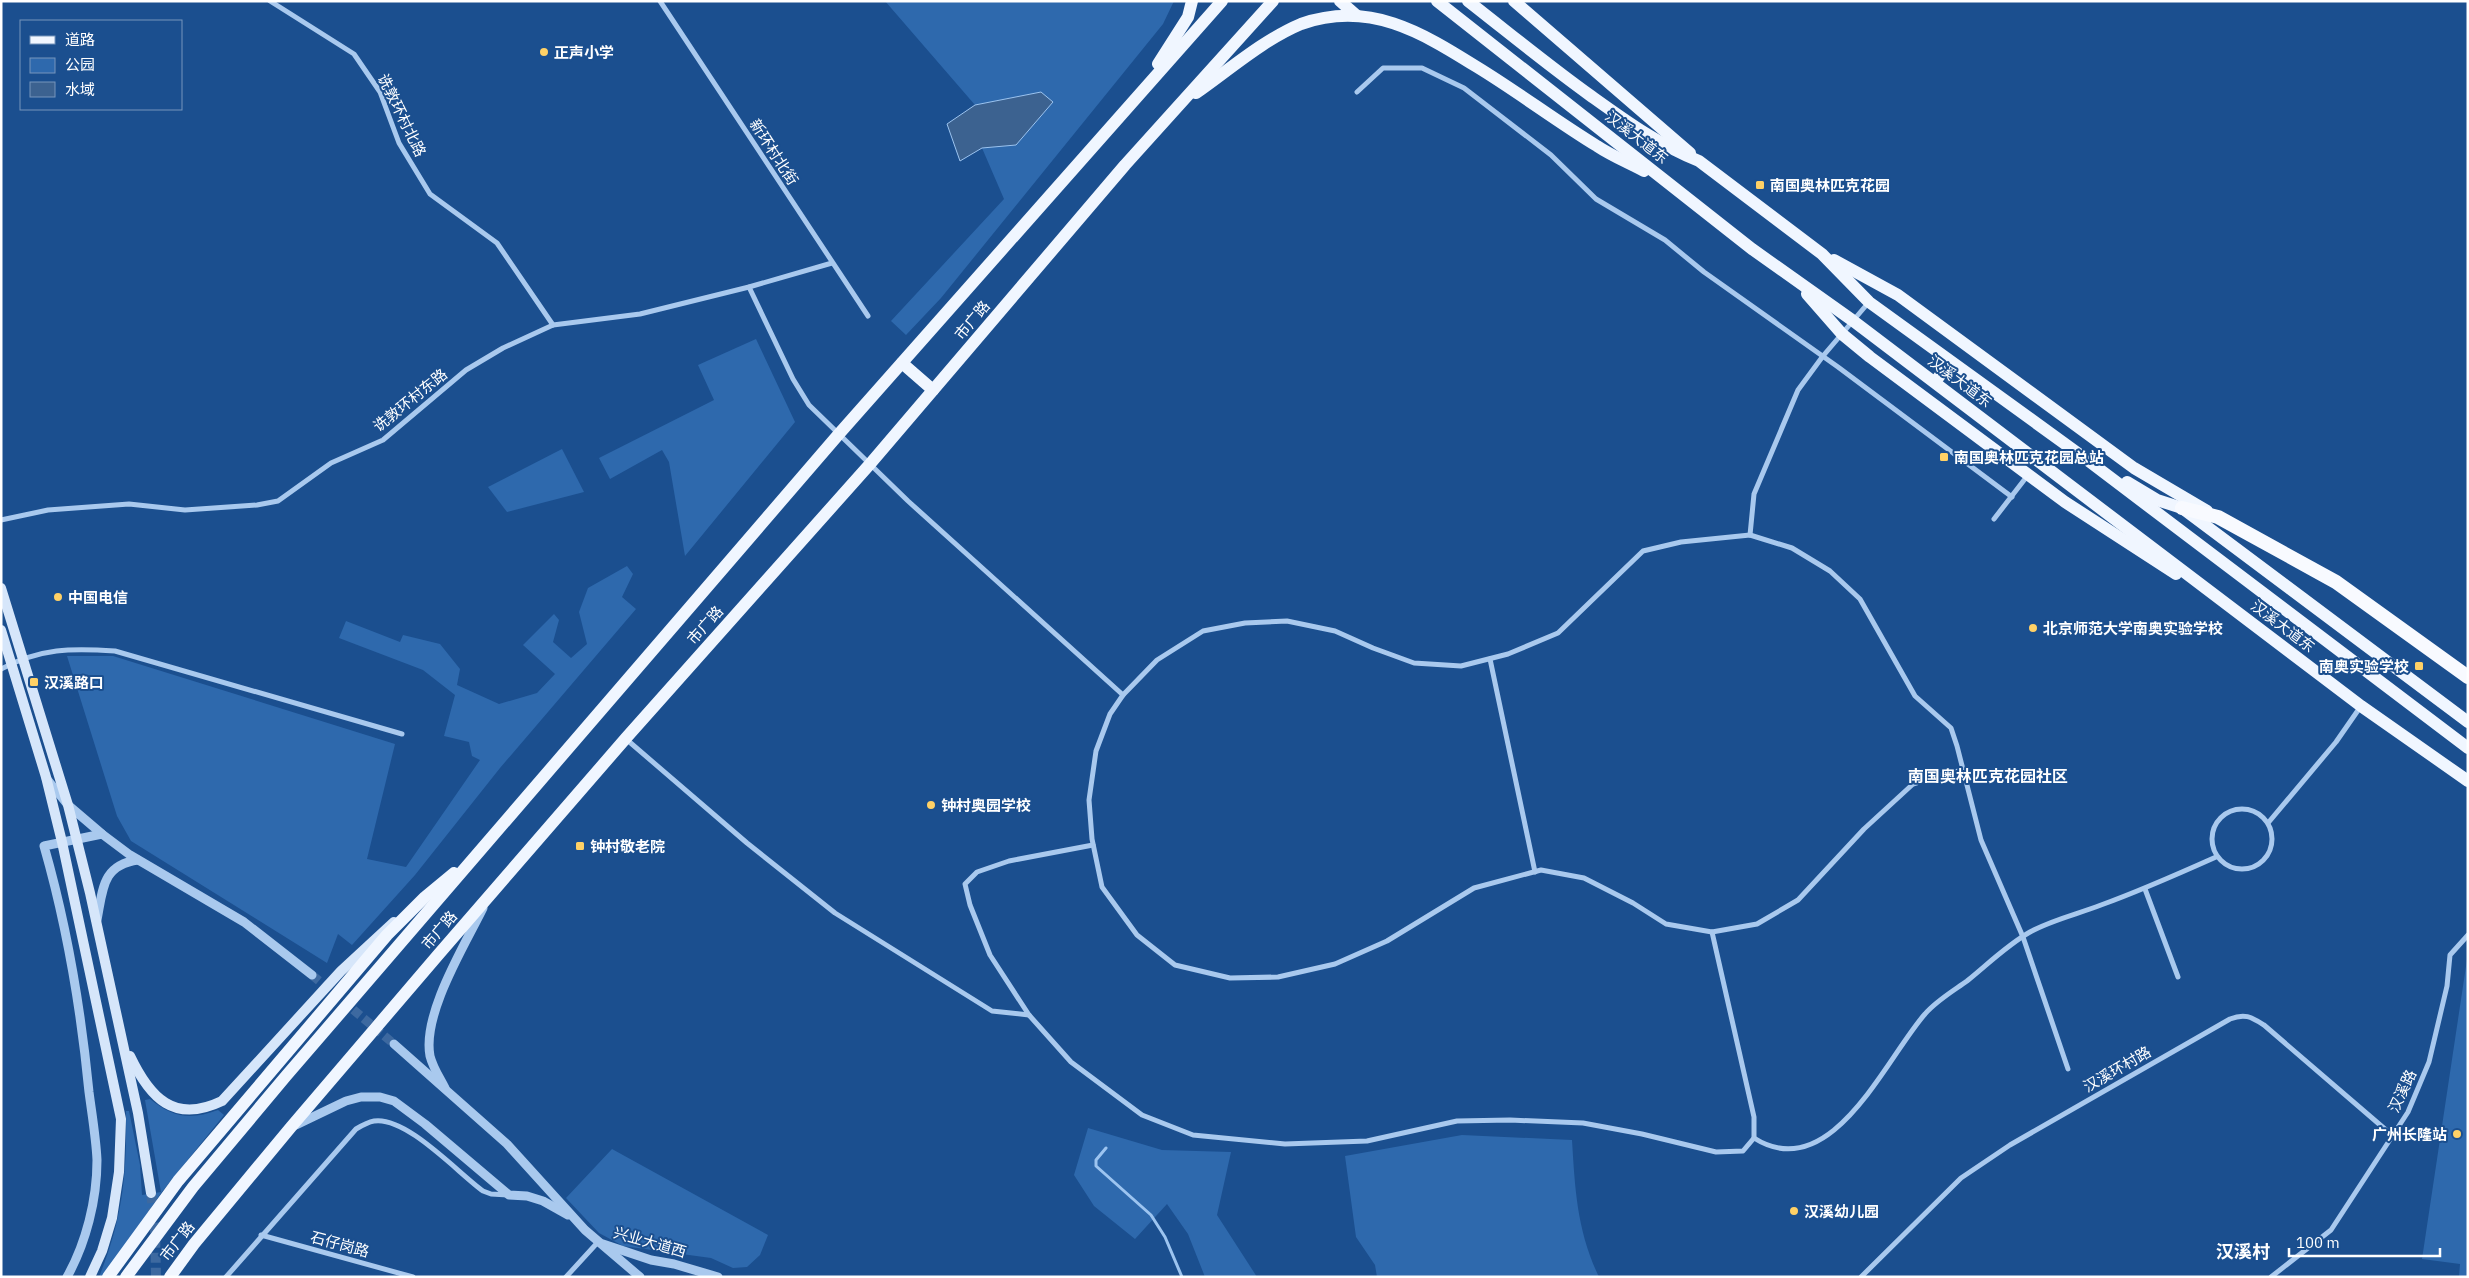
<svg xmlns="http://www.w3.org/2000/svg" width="2469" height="1278" viewBox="0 0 2469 1278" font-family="'IBM Plex Sans','Noto Sans SC',sans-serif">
<rect width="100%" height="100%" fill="#1b4f8f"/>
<g fill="#2e69ad">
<path d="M885,1H1174L1163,24L941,298L906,335L891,321L1004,199L982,148L1016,145L1041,92L975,105Z"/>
<path d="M756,339L795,422L685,556L669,462L662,450L610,479L599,458L714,400L698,365Z"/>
<path d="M562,449L584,492L507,512L488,487Z"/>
<path d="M627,566L633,574L622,597L636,609L500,768L415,875L352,945L338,934L327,963L131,841L117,816L67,656H113L395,744L367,859L406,867L480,760L472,756L469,742L444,736L455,695L423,670L339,638L346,621L400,642L403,635L440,644L460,669L457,685L499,704L537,693L555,674L523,645L554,614L559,620L553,642L571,658L587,644L579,612L588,588Z"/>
<path d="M2468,953V1277H2459L2460,1264L2422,1259Z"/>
<path d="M150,1099C173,1118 191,1120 218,1110L224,1115L161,1193L104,1277H99C123,1218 127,1174 126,1111H129L140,1165L142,1195L161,1192L145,1100Z"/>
<path d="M1088,1128L1162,1150L1231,1152L1217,1215L1257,1277H1205L1188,1234L1167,1204L1135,1239L1094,1206L1074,1175Z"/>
<path d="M1462,1135L1572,1140C1575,1189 1577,1231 1599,1277H1377L1375,1265L1356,1237L1345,1156Z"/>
<path d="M612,1149L768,1235L760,1255L747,1267L733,1268L711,1258L623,1246L599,1233L566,1198Z"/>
</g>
<path fill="#3c6290" stroke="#9cc4f0" d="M1041,92L1053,102L1016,145L982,148L960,161L947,124L975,105Z"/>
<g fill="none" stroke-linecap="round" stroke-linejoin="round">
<path stroke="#9cc4f0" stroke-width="3" d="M1106,1148L1096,1160V1166L1151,1215L1165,1237L1182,1277"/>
<path stroke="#3d69a0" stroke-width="9" stroke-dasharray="9 4.5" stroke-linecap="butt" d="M312,975L394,1044"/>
<path stroke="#3d69a0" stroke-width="10" stroke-dasharray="10 5" stroke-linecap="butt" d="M151,1193L155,1226L156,1277"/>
<g stroke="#a9c9ee" stroke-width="5">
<path d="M270,1L354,54L380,92L399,143L430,194L497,243L553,325"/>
<path d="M660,1L868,316"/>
<path d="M1357,92L1383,68H1422L1464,88L1551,155L1596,199L1665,240L1704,272L1838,367L2012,497"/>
<path d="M749,287L793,379L809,405L908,501L1123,695"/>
<path d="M1994,519L2028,475"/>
<path d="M1,520L48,510L129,504L185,510L257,505L278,501L331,463L383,440L466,370L503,348L553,325L640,314L749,287L832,263"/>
<path d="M1750,535L1754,494L1798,390L1823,356L1869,302"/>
<path d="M1490,659L1535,872"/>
<path d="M1,669C41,648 71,648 115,651L402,734"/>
<path d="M626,739L747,843L835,913L992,1011L1029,1015"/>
<path d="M1963,770L1941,775L1913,784L1864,829L1798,900L1757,924L1712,932L1666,924L1633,903L1584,878L1541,870L1474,888L1387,941L1335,964L1278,977L1230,978L1175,965L1137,935L1102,887L1092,839L1089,800L1096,751L1110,714L1123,695L1157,660L1203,631L1245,623L1287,621L1335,631L1373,648L1414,663L1461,666L1508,654L1558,633L1643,551L1681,542L1750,535L1792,548L1830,571L1860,599L1915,696L1951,728L1957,746L1981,840L2023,937L2068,1069"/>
<circle cx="2242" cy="839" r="30"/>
<path d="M2268,823L2336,742L2361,706"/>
<path d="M1093,845L1009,861L977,872L965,884L970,905L990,955L1029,1015L1071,1062L1142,1115L1193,1135L1285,1144L1367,1141L1457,1121L1510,1120L1583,1123L1642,1134L1716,1152L1743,1151L1754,1138V1117L1712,932"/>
<path d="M2145,889L2178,977"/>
<path d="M1754,1138C1831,1187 1886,1058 1925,1014C1936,1001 1953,991 1967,981C1987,965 2007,945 2030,932C2051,920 2078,914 2101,905C2140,891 2178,874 2216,857"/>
<path d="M261,1235L413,1277"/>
<path d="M226,1277L356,1129C361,1126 368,1122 374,1121C406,1116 457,1172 483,1191L491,1194L508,1195"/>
<path d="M566,1277L598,1242"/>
<path d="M1861,1277L1961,1178L2010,1145L2230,1019C2245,1013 2251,1017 2264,1025L2393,1136"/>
<path d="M2271,1277L2331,1230L2408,1112L2429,1062L2447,986L2450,955L2468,935"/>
</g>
<g stroke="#a9c9ee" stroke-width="9">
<path d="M46,778L68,805L102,834L130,855L244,922L312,975"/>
<path d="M97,920C103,889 102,865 138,860"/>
<path d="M394,1044L507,1144L585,1230L640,1277"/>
<path d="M445,1088C440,1078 433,1068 430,1056C422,1014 465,945 483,908"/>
<path d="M296,1125L346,1101L361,1097H380L394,1101L425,1124L509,1195L527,1196L543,1201L568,1215"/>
<path d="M603,1244L651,1260L674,1264L718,1277"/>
<path d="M67,1277C86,1243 97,1200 97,1160C96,1138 92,1115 89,1092C81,1010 67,926 44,846L102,834"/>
</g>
<g stroke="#d6e6fa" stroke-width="10">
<path d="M1,588L68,805L90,893L138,1113L151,1193"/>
<path d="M1,630L46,777L62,842L121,1119L119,1172L112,1218L102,1251L90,1277"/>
<path d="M130,1056C150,1098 174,1124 222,1101L341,971L394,922"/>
</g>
<g stroke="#f0f6ff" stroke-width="12">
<path d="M1340,1L1356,15"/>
<path d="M1437,1L1752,249L1852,320L2361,706L2468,781"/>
<path d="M1468,1C1509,33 1549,66 1591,96C1626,121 1659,145 1699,161L1822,254L1869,302L2090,462L2468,748"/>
<path d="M1514,1L1690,153"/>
<path d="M1158,64L1188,17L1192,1"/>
<path d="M1196,93C1229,70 1263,40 1301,24C1369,0 1421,32 1477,67C1518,92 1556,121 1597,146C1612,156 1629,163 1644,171"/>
<path d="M1834,260L1898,295L2134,468L2207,511"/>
<path d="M1807,294L1842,334L1870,357L2065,502L2176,574"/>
<path d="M902,363L933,390"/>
<path d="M1935,382L1950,362"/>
<path d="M2127,482L2157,500L2182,508L2468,722"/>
<path d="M108,1277L178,1181L387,935L425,897L454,873"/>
<path d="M126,1277L193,1187L286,1076L838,435L1222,1"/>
<path d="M170,1277L194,1244L291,1127L438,955L626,738L870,464L1125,165L1273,1"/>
</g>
<path stroke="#f8faff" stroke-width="14" d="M2182,508L2218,517L2336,582L2468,677"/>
</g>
<g fill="#ffd166" stroke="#1b4f8f" stroke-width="2">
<circle cx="544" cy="52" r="5"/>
<rect x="1755" y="180" width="10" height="10" rx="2.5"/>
<rect x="1939" y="452" width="10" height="10" rx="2.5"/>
<circle cx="58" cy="597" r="5"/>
<circle cx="2033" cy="628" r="5"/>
<rect x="2414" y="661" width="10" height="10" rx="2.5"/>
<rect x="29" y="677" width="10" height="10" rx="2.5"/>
<circle cx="931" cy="805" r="5"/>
<rect x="575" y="841" width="10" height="10" rx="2.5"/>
<circle cx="2457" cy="1134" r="5"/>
<circle cx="1794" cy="1211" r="5"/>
</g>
<g text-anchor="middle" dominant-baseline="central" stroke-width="4" stroke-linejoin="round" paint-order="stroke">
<g font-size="15" font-weight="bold" fill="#fff" stroke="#1b4f8f" text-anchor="start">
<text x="554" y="52">正声小学</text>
<text x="1770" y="185">南国奥林匹克花园</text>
<text x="1954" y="457">南国奥林匹克花园总站</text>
<text x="68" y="597">中国电信</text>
<text x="2043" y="628">北京师范大学南奥实验学校</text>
<text x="2409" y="666" text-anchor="end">南奥实验学校</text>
<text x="44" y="682">汉溪路口</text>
<text x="941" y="805">钟村奥园学校</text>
<text x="590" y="846">钟村敬老院</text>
<text x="2447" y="1134" text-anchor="end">广州长隆站</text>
<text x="1804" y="1211">汉溪幼儿园</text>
</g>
<g font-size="15" fill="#fff" stroke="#1b4f8f">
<text transform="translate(402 115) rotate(64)">诜敦环村北路</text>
<text transform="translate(1637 137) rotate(38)">汉溪大道东</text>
<text transform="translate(774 152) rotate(57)">新环村北街</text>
<text transform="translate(972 320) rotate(-50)">市广路</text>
<text transform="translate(1960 381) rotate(37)">汉溪大道东</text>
<text transform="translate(410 400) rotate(-39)">诜敦环村东路</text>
<text transform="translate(705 625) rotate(-48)">市广路</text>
<text transform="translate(2283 626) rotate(37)">汉溪大道东</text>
<text transform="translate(439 930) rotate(-49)">市广路</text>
<text transform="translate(2117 1069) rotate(-30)">汉溪环村路</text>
<text transform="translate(2402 1091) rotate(-65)">汉溪路</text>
<text transform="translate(177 1241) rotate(-52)">市广路</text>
<text transform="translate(650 1242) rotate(16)">兴业大道西</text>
<text transform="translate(340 1244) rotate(15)">石仔岗路</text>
</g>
<g font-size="16" font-weight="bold" fill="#fff" stroke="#1b4f8f">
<text x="1988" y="776">南国奥林匹克花园社区</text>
</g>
<g font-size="18" font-weight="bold" fill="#fff" stroke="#1b4f8f">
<text x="2243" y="1251">汉溪村</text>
</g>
</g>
<rect width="2469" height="1278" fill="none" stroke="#ffffff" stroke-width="5"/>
<rect x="20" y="20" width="162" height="90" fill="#1b4f8f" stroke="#7695bc"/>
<rect x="30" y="36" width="25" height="8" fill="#f0f6ff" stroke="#7695bc"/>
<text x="65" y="45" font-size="15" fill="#ffffff">道路</text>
<rect x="30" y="58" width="25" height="15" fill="#2e69ad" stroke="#7695bc"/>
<text x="65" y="70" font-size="15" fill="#ffffff">公园</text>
<rect x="30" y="82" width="25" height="15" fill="#3c6290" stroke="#7695bc"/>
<text x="65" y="95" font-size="15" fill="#ffffff">水域</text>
<path d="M2289 1248v8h151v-8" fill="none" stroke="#ffffff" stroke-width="2.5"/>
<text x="2296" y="1248" font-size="15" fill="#ffffff" stroke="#1b4f8f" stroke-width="4" paint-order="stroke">100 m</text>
</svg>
